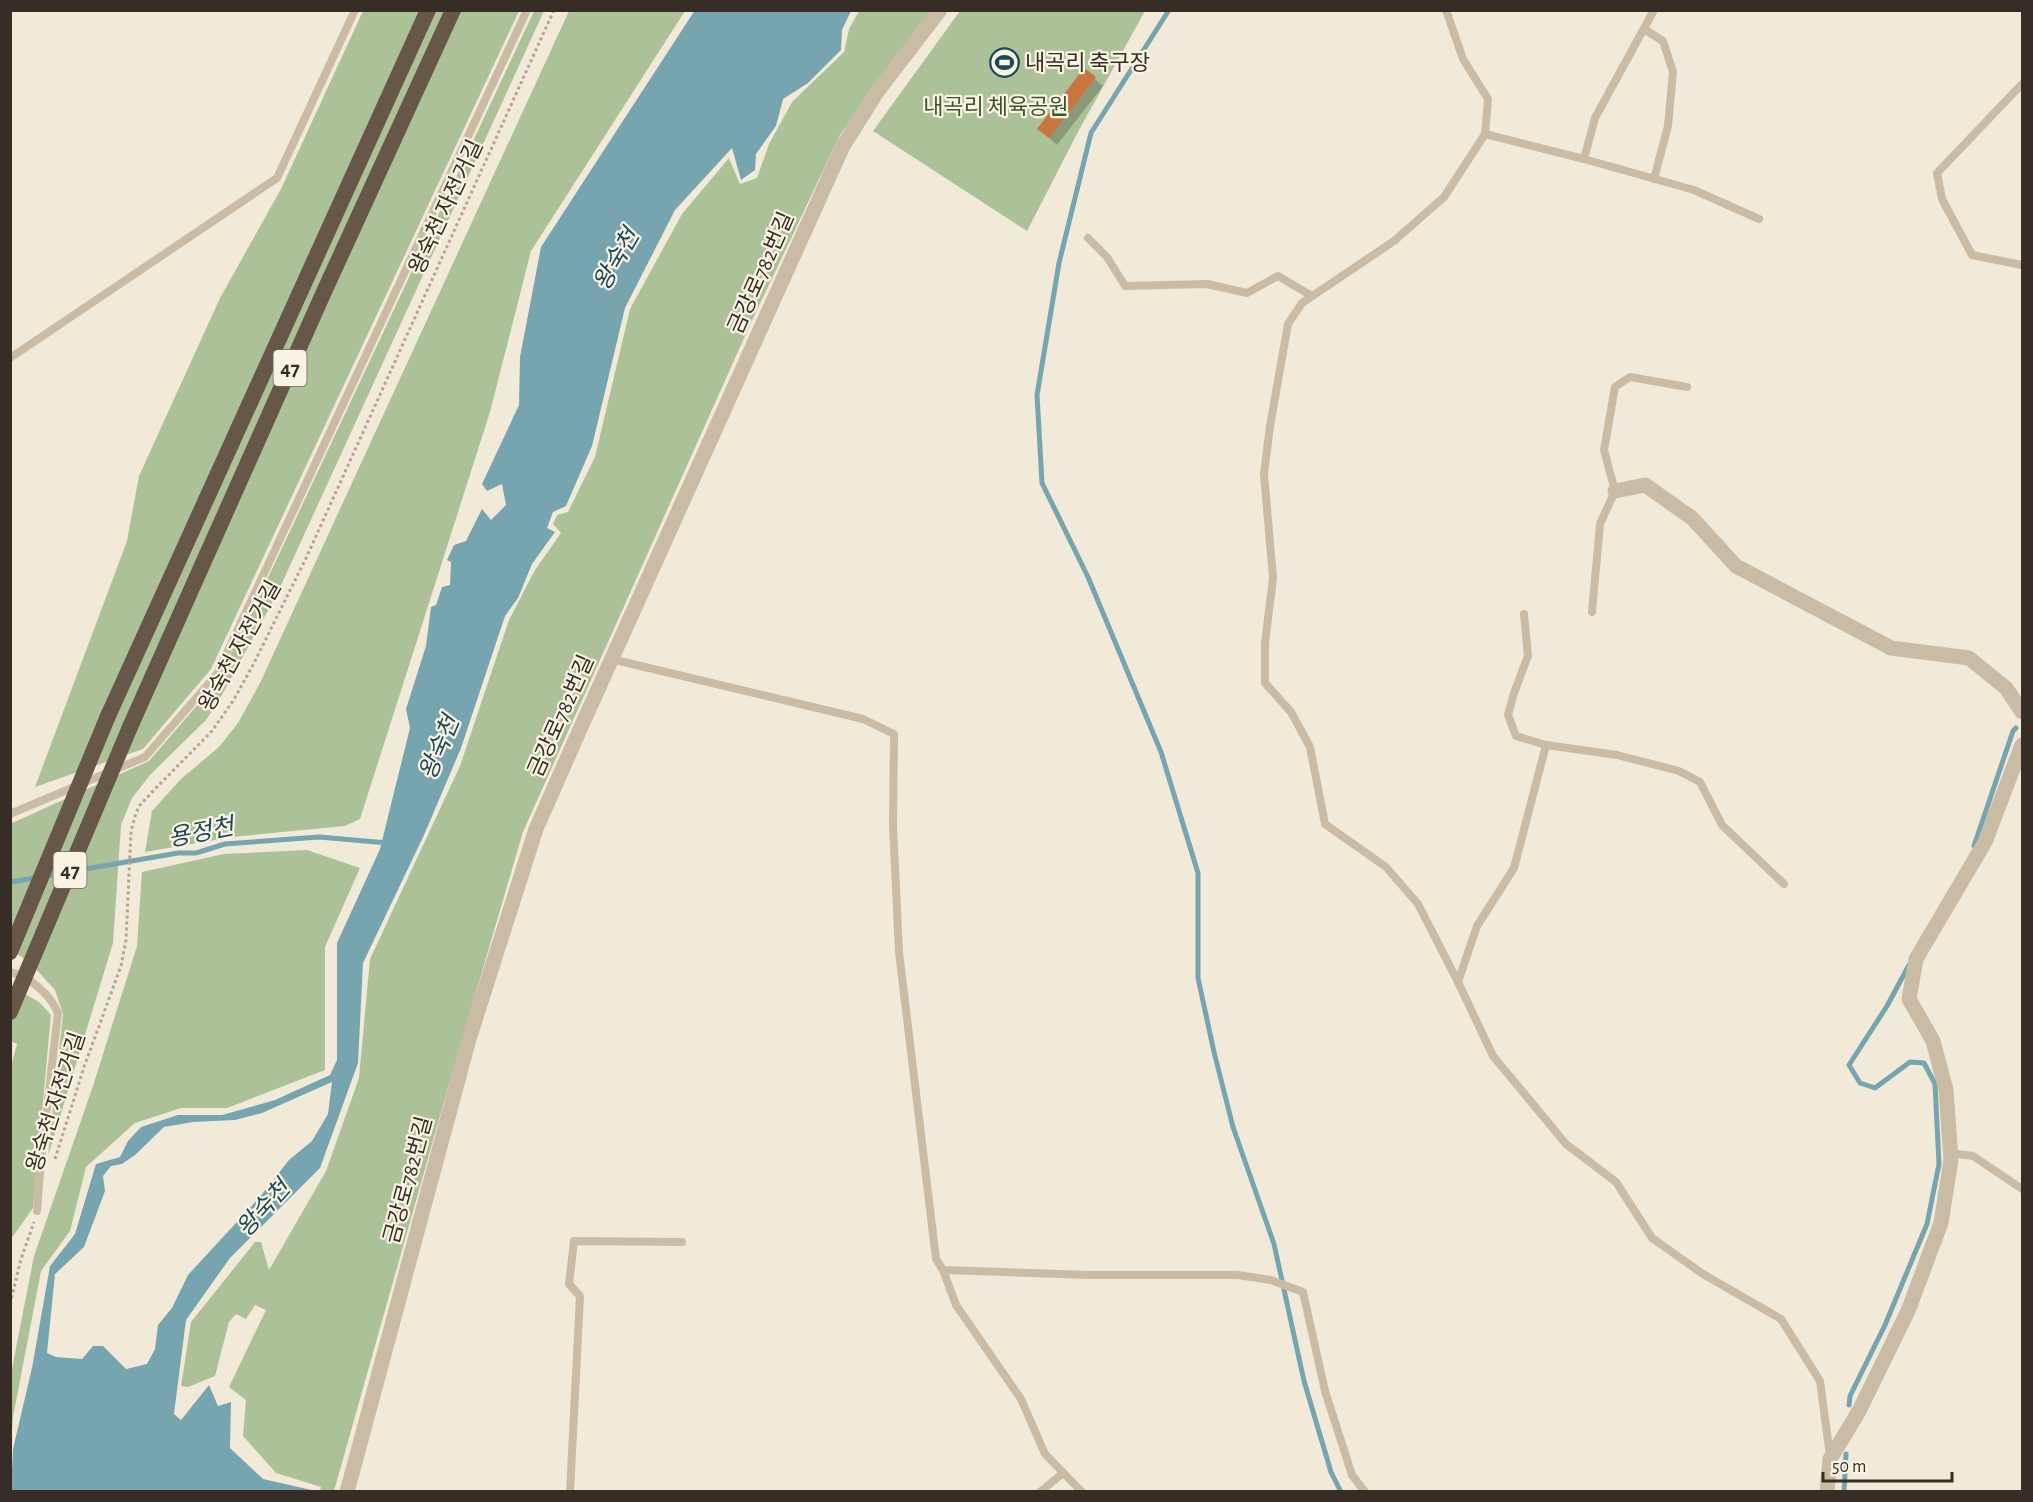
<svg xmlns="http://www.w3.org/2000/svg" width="2033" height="1502" viewBox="0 0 2033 1502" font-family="'Alegreya Sans','Noto Sans KR',sans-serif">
<rect width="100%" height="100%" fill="#f2ead8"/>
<g fill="#adc198">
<path d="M363,11H519L211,669L143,749L35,787L127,541L139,476L220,298L281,189Z"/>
<path d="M534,11H544L277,594L218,702L206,720L150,775L132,798L121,825L113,943L48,1156L63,1014L55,990L32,965L11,949L10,824L149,761L218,681L275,563Z"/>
<path d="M569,11H685L531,251L490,412L360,819L345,826L232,837L145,852L152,811L181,779L219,747L238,723L260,683Z"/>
<path d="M859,11H931L840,135L749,327L523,832L447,1091L334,1491H320L321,1487L276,1473L243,1436L246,1400L229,1387L266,1310L255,1305L246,1319L236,1314L229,1322L215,1376L188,1387L181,1386L191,1322L255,1242H261L269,1270L326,1171L359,1078L370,959L460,766L509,620L535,570L561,533L553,524L557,515L568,512L595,457L630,309L682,214L729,158L740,184L757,178L769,144L792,102L844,52L849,29Z"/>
<path d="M960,11H1145L1079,130L1027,231L873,131Z"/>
<path d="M307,850L360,868L325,947V1070L227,1108H181L135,1123L86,1167L70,1231L41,1271L13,1417L11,1443V1374L34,1256L93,1086L137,946L142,872L224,854Z"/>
<path d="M11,986L39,1002L51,1015L33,1208L11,1239L10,1070L17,1044L11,1041Z"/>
</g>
<path fill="#76a5b0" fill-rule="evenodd" d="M695,10L851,11L842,30L841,50L808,83L783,99L776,126L756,154L755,170L741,180L732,148L675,210L625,308L592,446L566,506L553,512L547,528L555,532L532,564L518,598L505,616L461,748L424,835L363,963L358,1063L320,1168L230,1258L186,1320L174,1414L181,1420L209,1385L218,1406L231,1402L230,1448L263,1479L316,1491H11L13,1449L32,1368L50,1266L75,1234L96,1164L120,1157L128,1141L141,1127L178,1115H222L275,1100L330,1075L337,1060V943L380,849L410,728L406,709L426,646L431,607L436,605L442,587L450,585L451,562L447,560L454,545L466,541L482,509L491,520L506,505L502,484L487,491L482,484L519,405L520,357L541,247ZM332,1082L328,1114L312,1141L289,1160L259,1198L188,1275L172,1308L158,1325L155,1349L147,1364L126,1369L103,1346H93L82,1359L56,1357L47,1353L55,1274L84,1247L105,1191L103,1176L111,1166L122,1164L135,1155L164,1127L193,1122L235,1120L262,1113Z"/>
<path fill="#0003" d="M1084,70L1103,86L1057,145L1039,129Z"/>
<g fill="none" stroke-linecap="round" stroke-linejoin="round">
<g stroke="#76a5b0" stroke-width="5">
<path d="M1169,10L1091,133L1059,263L1037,395L1042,483L1088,577L1161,752L1198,873V978L1214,1052L1233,1127L1274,1244L1304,1381L1331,1472L1341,1492"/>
<path d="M1974,846L2013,731L2016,728"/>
<path d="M74,871L178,853H196L225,844L319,837L388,843"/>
<path d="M10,882L65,873"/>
<path d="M1849,1405L1850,1396L1885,1325L1927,1224L1939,1164L1935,1084L1924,1063L1910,1062L1875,1088L1860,1083L1849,1065L1887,1006L1909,965"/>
<path d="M1844,1492L1846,1454"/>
</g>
</g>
<path fill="#ca753e" d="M1084,68L1096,77L1049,138L1037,129Z"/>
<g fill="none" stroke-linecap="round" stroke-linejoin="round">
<g stroke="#b6a58e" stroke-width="3" stroke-dasharray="3 3" stroke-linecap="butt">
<path d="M55,1159L84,1067L121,966L126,940L131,831L136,813L140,805L156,788L212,731L233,701L253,665L307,556L554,10"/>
<path d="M10,1304L21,1259L34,1222"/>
</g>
<g stroke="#cabba4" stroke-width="8">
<path d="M1446,10L1463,59L1488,99L1485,134L1444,197L1394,241L1302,303L1288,324L1270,426L1264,474L1273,578L1265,643V683L1291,712L1310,747L1325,824L1386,867L1418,904L1458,982L1493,1056L1566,1144L1616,1182L1652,1238L1703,1274L1781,1319L1820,1381L1830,1456"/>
<path d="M1644,29L1663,41L1673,72L1668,126L1654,179"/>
<path d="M2022,84L1937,173L1942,199L1972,255L2022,265"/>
<path d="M1485,134L1584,159L1694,190L1759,219"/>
<path d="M1584,159L1595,118L1654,10"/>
<path d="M1088,238L1107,257L1125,286L1207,284L1247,293L1278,276L1312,296"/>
<path d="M10,358L277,178L355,10"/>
<path d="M1592,612L1600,524L1615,491L1604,450L1615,387L1630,377L1687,387"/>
<path d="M1524,614L1528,656L1514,693L1508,715L1516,736L1546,745L1617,755L1679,771L1700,782L1722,825L1784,884"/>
<path d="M611,659L863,719L894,734L893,826L899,952L936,1259L943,1270L1088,1275H1238L1271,1280L1303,1292L1325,1391L1352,1475L1365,1492"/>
<path d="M10,814L145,757L217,674L527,10"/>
<path d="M10,972C30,977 50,994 58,1013L41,1159L37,1211"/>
<path d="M1458,982L1477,926L1514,868L1546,745"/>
<path d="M1950,1153L1973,1156L2022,1189"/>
<path d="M943,1270L956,1305L1021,1399L1045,1454L1082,1492"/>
<path d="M570,1492L580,1296L569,1284L574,1241L682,1242"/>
<path d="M1040,1492L1063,1473"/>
</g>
<g stroke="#cabba4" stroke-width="15">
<path d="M1615,491L1645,485L1692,518L1736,566L1891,648L1969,658L2006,688L2022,712"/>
<path d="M347,1492L469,1039L536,829L581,727L843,146L877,92L940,10"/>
<path d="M1827,1492L1830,1459L1859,1411L1908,1311L1941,1223L1951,1160L1946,1090L1933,1041L1909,999L1916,959L1985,842L2022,745"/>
</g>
<g stroke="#675749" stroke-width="16">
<path d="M108,716L428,10"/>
<path d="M130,727L323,294L453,10"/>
</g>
<g stroke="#675749" stroke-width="16">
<path d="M10,952L108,716"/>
<path d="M10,1012L130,727"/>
</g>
</g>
<defs>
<symbol id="stadium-ring" viewBox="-11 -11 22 22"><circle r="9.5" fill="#faf3e4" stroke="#1a4a58" stroke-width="1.5"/><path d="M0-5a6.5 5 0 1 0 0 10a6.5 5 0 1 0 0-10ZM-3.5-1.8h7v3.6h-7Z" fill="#1a4a58"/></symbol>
</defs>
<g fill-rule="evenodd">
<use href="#stadium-ring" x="988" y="46" width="33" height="33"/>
</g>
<g text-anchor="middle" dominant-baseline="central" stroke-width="4.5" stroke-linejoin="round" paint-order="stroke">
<g fill="#faf3e4" stroke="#70685f" stroke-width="1.5">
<rect x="273.5" y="350" width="33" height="36" rx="4.5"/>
<rect x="53.5" y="852" width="33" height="36" rx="4.5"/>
</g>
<g font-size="21" font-weight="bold" fill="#352d26">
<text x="290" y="368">47</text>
<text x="70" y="870">47</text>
</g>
<g font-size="22" fill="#352d26" stroke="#faf3e4" text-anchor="start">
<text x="1025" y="63">내곡리 축구장</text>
</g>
<g font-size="22" fill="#3e5429" stroke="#faf3e4">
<text x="996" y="107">내곡리 체육공원</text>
</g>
<g font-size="22" fill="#352d26" stroke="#faf3e4">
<text transform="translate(446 207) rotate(-65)">왕숙천 자전거길</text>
<text transform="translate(761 273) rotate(-66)">금강로782번길</text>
<text transform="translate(240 646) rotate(-61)">왕숙천 자전거길</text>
<text transform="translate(561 716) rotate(-66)">금강로782번길</text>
<text transform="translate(56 1102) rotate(-72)">왕숙천 자전거길</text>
<text transform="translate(408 1180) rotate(-75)">금강로782번길</text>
</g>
<g font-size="24" font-style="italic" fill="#1a4a58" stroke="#faf3e4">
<text transform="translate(617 260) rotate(-60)">왕숙천</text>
<text transform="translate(440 748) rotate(-67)">왕숙천</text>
<text transform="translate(201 833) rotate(-11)">용정천</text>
<text transform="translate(264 1209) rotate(-48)">왕숙천</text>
</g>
</g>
<rect width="2033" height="1502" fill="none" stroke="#352d26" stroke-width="24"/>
<path d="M1823 1472v9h129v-9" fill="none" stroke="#352d26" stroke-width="3"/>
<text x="1832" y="1472" font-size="18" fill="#352d26" stroke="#faf3e4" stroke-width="4.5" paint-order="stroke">50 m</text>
</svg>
